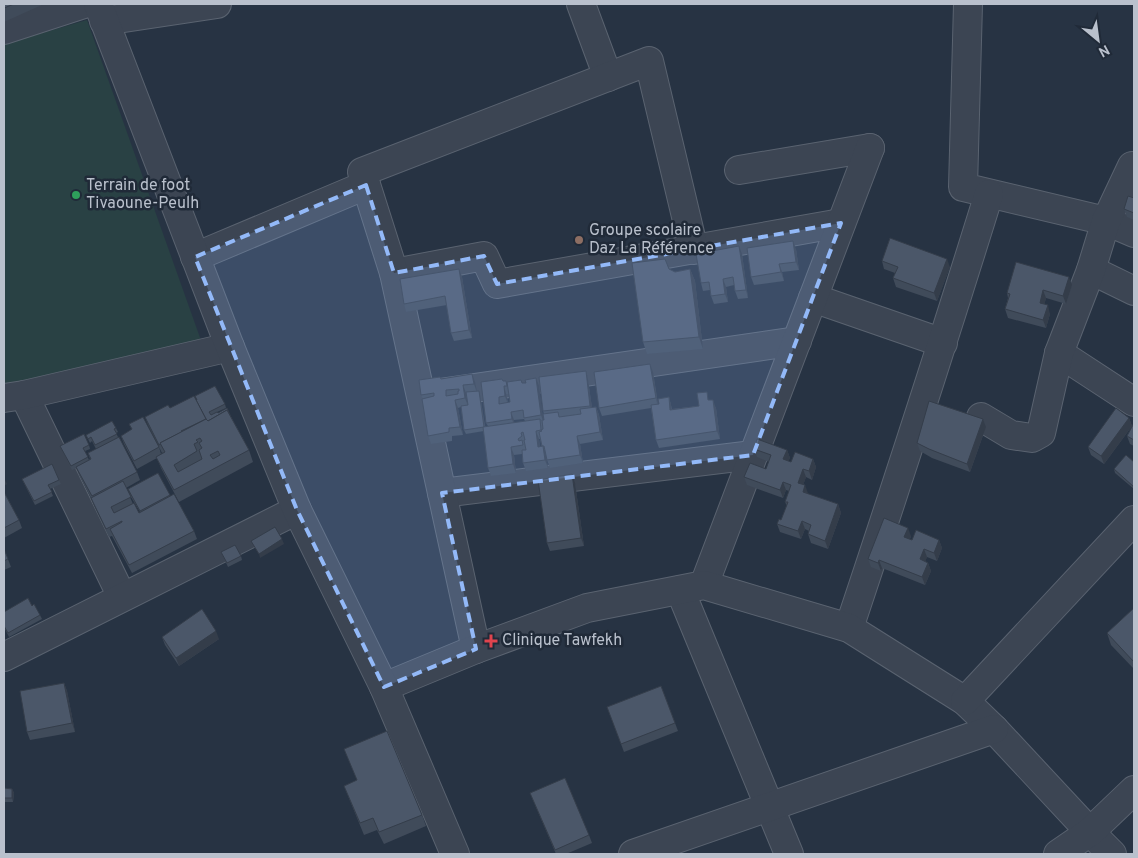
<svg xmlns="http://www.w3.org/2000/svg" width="1138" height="858" viewBox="0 0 1138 858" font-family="Overpass,sans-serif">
<rect width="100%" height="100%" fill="#273343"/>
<path fill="#294144" d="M87,20L203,346L4,387V44Z"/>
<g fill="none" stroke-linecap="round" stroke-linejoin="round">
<defs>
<g id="minor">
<path d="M581,4L608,77"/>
<path d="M968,4L963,187L1106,221L1134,233"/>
<path d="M104,21L217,4"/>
<path d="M4,30L84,4"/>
<path d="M739,170L870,148"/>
<path d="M195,257L366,185"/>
<path d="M1091,270L1134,291"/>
<path d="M394,273L484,256L497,284L841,223"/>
<path d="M813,298L943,343"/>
<path d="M1059,353L1134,402"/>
<path d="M440,393L797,341"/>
<path d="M24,395L122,597"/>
<path d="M4,398L24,395L230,347"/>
<path d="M981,417L1011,435L1032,438L1041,433L1059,353L1091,270L1106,221L1132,166"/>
<path d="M442,493L753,455"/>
<path d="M704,585L870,148"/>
<path d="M680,590L789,854"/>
<path d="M849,628C897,484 944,339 989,194"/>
<path d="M476,649L394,273L362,172L649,61L694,250"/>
<path d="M4,657L297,510"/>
<path d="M384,687L476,649L587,608L704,585L849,628L965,701L994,729L1090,832L1112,854"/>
<path d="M965,701L1134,520"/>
<path d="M633,854L994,729"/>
<path d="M1058,854L1090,832L1134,790"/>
</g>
<path id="tertiary" d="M98,4L230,347L297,510L384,687L455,854"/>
</defs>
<use href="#minor" stroke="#5a6370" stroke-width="30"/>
<use href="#tertiary" stroke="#5a6370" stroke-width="30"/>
<use href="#minor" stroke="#3c4553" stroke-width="28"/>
<use href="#tertiary" stroke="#3c4553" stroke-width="28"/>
</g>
<g fill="#404b5a" fill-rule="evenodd">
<path d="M4,4H44L4,22Z"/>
<path d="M1134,198V220L1127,217L1124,209Z"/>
<path d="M796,249L799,270L782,272L784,281L754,285L751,277Z"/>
<path d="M742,254L748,298L738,299L735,291L734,285L726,287L728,302L714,304L711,296L710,290L703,291L701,283Z"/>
<path d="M882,261L950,267L937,301L896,287L893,278L895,273L884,269Z"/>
<path d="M459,269L462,277L472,338L454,341L451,333L447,305L406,312L404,304Z"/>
<path d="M669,269L675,272L690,269L695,281L703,349L647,354L643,342Z"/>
<path d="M1072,285L1066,304L1046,298L1044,305L1050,314L1046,328L1008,318L1005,309L1008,298L1007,293Z"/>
<path d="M650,364L653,372L658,404L669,397L672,409L699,406L710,400L716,408L720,439L659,448L656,440L651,408L602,416L599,408Z"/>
<path d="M586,371L588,380L592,408L596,407L599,415L603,440L580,444L583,463L550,468L547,460L546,454L548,468L526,471L523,463L522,454L514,455L516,473L491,476L488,468L484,431L466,434L464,430L461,407L458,408L463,435L452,436V441L431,444L428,436L423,399L421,395L441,379L472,374L475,382L476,391L480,395L485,426H488L486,423L502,379L503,381H506L508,387L523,383L539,386L543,420L544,414L543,411ZM506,394H509L510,402H508ZM524,419L525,421L514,423V420ZM539,439H540L542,447H540Z"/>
<path d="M196,400L225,404L226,408L217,412L218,413L230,415L249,450L253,462L179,502L161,468L157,458L137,469L124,444L121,436L132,430L129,424L159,447L161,454L164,452L162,453L148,425L145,417L170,408Z"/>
<path d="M1129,418L1132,426L1104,464L1091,455L1088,447Z"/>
<path d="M983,419L986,427L970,472L932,458L920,451L917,443Z"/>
<path d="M1134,423V446L1130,444L1127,436Z"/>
<path d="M116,428L118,432L116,433L118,437L137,472L140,480L126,488L133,504L139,513L140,512L131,497L128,489L158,473L170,496L194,531L197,539L132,573L112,536L109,537L94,506L91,498L79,475L77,468L72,470L60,446L89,445L90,449L85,451L89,460L90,459L88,453L96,449L92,441L90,443L86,435Z"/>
<path d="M754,449L787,450L790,458L788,461L791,462L813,459L816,467L812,480L806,477L803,485L808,494L838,504L841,513L828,549L811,543L808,534L809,531L805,529L801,539L780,532L777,524L781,520L787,506L785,502L789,491L786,490L783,498L747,485L744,477L766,469L769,462L757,457Z"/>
<path d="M1134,462V489L1115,473L1114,469Z"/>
<path d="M22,479L59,480L61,484L50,489L53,496L35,505Z"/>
<path d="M575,483L584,546L550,551L547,543Z"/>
<path d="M4,492L19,520L22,528L4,538Z"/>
<path d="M911,536L910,539L912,540H939L942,548L937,561L927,557L925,561L928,563L931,571L925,585L882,568L881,571L871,567L868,559Z"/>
<path d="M4,549L11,567L4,570Z"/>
<path d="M221,552L241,556L242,560L228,567Z"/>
<path d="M32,606L40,615L42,619L9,637L4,627V612Z"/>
<path d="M1134,608V669L1111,645L1107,633Z"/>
<path d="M162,637L219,639L179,666L165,645Z"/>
<path d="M64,683L67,691L75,732L30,740L27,732Z"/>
<path d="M661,686L678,731L624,752L607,707Z"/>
<path d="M344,749L422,815L426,826L384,844L377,830L364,835L344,786L357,780Z"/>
<path d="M4,788L12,789L14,793L13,802H4Z"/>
<path d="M530,793L589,835L592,843L566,854H556Z"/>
</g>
<g fill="#343d4a">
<path d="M793,241L796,249L799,270L796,262Z"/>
<path d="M739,246L742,254L748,298L746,290Z"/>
<path d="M947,259L950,267L937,301L934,293Z"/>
<path d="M779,264L782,272L784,281L781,272Z"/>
<path d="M459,269L462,277L472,338L469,330Z"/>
<path d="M690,269L695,281L703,349L699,337Z"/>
<path d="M1069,277L1072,285L1066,304L1063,296Z"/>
<path d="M723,279L726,287L728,302L725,294Z"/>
<path d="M1043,290L1046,298L1043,311L1040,303Z"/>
<path d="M1048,305L1050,314L1046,328L1043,320Z"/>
<path d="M650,364L653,372L658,407L656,398Z"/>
<path d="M586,371L588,380L593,414L590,406Z"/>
<path d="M472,374L475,382L477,392L474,384Z"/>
<path d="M536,378L539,386L544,423L541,415Z"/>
<path d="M463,385L466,393L468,406L465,398Z"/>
<path d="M504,386L506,394L508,404L505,396Z"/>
<path d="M479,391L480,395L485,431L484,427Z"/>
<path d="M669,397L671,405L673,418L670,410Z"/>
<path d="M455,400L458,408L463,435L460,427Z"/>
<path d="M713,400L716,408L720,439L717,431Z"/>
<path d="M596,407L599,415L603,440L600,432Z"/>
<path d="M511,412L514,420L515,428L512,419Z"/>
<path d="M1129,418L1132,426L1104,464L1101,456Z"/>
<path d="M983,419L986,427L970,472L967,464Z"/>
<path d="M536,431L539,439L541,455L538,447Z"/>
<path d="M577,436L580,444L583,463L580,455Z"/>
<path d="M543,446L546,454L548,468L545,460Z"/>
<path d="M511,447L514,455L516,473L513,464Z"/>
<path d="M787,450L790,458L786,467L783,459Z"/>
<path d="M813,459L816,467L812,480L809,471Z"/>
<path d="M803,469L806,477L801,491L798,483Z"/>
<path d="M572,474L575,483L584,546L581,538Z"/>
<path d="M5,480L7,484L4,486V481Z"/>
<path d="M783,482L786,490L783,498L780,490Z"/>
<path d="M805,485L808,493L803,492Z"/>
<path d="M838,504L841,513L828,549L825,541Z"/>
<path d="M802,521L805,529L801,539L798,531Z"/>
<path d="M908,528L911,536L907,545L904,537Z"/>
<path d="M282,539L284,544L260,558L259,554Z"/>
<path d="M939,540L942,548L937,561L934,553Z"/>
<path d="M924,549L927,557L923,567L920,559Z"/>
<path d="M879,560L882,568L881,571L878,563Z"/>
<path d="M928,563L931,571L925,585L922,577Z"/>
<path d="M216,631L219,639L179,666L176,658Z"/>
<path d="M64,683L67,691L75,732L72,723Z"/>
<path d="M12,789L14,793L13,802L12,798Z"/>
</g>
<g fill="#4b5769" stroke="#343d4a" fill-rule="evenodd">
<path d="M4,4H14L4,8Z"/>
<path d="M1128,196L1134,198V213L1124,209Z"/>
<path d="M890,238L947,259L934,293L893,278L898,267L882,261Z"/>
<path d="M793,241L796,262L779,264L781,272L751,277L747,248Z"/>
<path d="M739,246L746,290L735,291L733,277L723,279L725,294L711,296L709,282L701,283L696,254Z"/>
<path d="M665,259L669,269L675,272L690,269L699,337L643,342L632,263Z"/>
<path d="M1016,262L1069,277L1063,296L1043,290L1040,303L1048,305L1043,320L1005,309L1010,294L1007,293Z"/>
<path d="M459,269L469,330L451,333L445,296L404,304L400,279Z"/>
<path d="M650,364L656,398L599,408L594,372Z"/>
<path d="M586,371L590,406L543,411L539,377Z"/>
<path d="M472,374L474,384L463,385L465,398L455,400L460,427L449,428V432L428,436L422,399L434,396V393L421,395L419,380L440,377L441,379ZM459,389V391H458V394L446,396V390Z"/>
<path d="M536,378L541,415L524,418L523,410L511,412L512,419L486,423L481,382L502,379L503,381H506L507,386H504L505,396L499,397V404L510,402L507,382L521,380L522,383H526L525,380Z"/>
<path d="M215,386L225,404L209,412L211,415L217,412L218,413L227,408L230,415L227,410L208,421L206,419L196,400H197L195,396Z"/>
<path d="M479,391L484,427L464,430L461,406L468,405L466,392Z"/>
<path d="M707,392L708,400H713L717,431L656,440L651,405L659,404L658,399L669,397L670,410L699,406L697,393Z"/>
<path d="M194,396L206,419L181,431L182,432L160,443L161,444L159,445L145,417L168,405L170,408Z"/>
<path d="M929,401L983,419L967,464L929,449L917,443Z"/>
<path d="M596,407L600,432L577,436L580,455L547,460L544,446H542L539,432L542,431L541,430L543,429L542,420H544L543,414L558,412L559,417L581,414L580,409Z"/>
<path d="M1116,408L1129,418L1101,456L1088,447Z"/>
<path d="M227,410L249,450L174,490L156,457L165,452L160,443L206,419L208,421ZM200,438L202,441L199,443L202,448L199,450L202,459L178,472L174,465L197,451L194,444L198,442L196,440ZM218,451L220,455L213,459L210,455Z"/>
<path d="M143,417L159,447L134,461L121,436L132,429L129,424Z"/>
<path d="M540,419L541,430L536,431L538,447L543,446L545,460L523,463L522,450H526L524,440H525L523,432L521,433L522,436L518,439L519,441L522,440L523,445L511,447L513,464L488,468L483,427Z"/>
<path d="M112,421L116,428L114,429L117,434L95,445L91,437L88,439L86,435Z"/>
<path d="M1134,423V440L1127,436Z"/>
<path d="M84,434L89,445L83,448L88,457L71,466L60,446Z"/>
<path d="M119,437L137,472L92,496L76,467L91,459L88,453Z"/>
<path d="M757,439L787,450L783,459L791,462L795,452L813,459L809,471L803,469L798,483L805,485L803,492L838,504L825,541L808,534L811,525L802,521L798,531L777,524L779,519L781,520L788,502H785L791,485L783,482L780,490L744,477L750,463L766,469L771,455L754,449Z"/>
<path d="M1126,455L1134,462V487L1114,469Z"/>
<path d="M52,464L59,480L48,485L52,492L34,501L22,479Z"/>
<path d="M158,473L170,495L140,511L128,489Z"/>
<path d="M572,474L581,538L547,543L538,480Z"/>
<path d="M123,481L131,497L111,507L114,513L134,503L139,513L174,494L194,531L129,565L110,529L122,522V521L106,529L91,498Z"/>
<path d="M4,492L19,520L4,528Z"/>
<path d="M884,518L908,528L904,537L912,540L916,530L939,540L934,553L924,549L920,559L928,563L922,577L879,560L878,563L868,559Z"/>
<path d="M275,527L282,539L259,554L251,541Z"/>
<path d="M235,545L241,556L227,563L221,552Z"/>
<path d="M4,549L8,559L4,561Z"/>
<path d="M28,598L32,606L34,604L40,615L8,633L4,626V612Z"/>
<path d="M1134,608V662L1107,633Z"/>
<path d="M202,609L216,631L176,658L162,637Z"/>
<path d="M64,683L72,723L27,732L20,691Z"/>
<path d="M661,686L675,723L621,744L607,707Z"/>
<path d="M387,731L422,815L379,832L373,818L360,823L344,786L357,780L344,749Z"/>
<path d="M565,778L589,835L555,850L530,793Z"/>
<path d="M4,788L12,789V798H4Z"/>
</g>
<path fill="#93b9f8" fill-opacity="0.2" stroke="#93b9f8" stroke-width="4" stroke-dasharray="10 6" stroke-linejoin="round" d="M366,185L394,273L484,256L497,284L841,223L753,455L442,493L476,649L384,687L297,510L195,257Z"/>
<circle fill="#2e9e5b" stroke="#202a38" stroke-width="2" cx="76" cy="195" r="5"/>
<circle fill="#8d6e63" stroke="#202a38" stroke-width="2" cx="579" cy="240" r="5"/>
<path fill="#e0444e" stroke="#202a38" stroke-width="2" d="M488.5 633.5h5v5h5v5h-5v5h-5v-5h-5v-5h5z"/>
<g text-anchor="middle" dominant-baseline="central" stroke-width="5" stroke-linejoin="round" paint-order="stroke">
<g font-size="16" fill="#b9c0cc" stroke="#202a38" text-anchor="start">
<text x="86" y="186">Terrain de foot<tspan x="86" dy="18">Tivaoune-Peulh</tspan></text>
<text x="589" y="231">Groupe scolaire<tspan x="589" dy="18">Daz La Référence</tspan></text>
<text x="502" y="641">Clinique Tawfekh</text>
</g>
</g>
<rect width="1138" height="858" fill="none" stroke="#b9c0cc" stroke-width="10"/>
<g transform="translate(1098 40) rotate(151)" stroke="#202a38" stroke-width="4" paint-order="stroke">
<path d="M0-4L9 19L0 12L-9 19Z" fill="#b9c0cc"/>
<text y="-8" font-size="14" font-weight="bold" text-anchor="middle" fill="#b9c0cc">N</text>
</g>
</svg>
